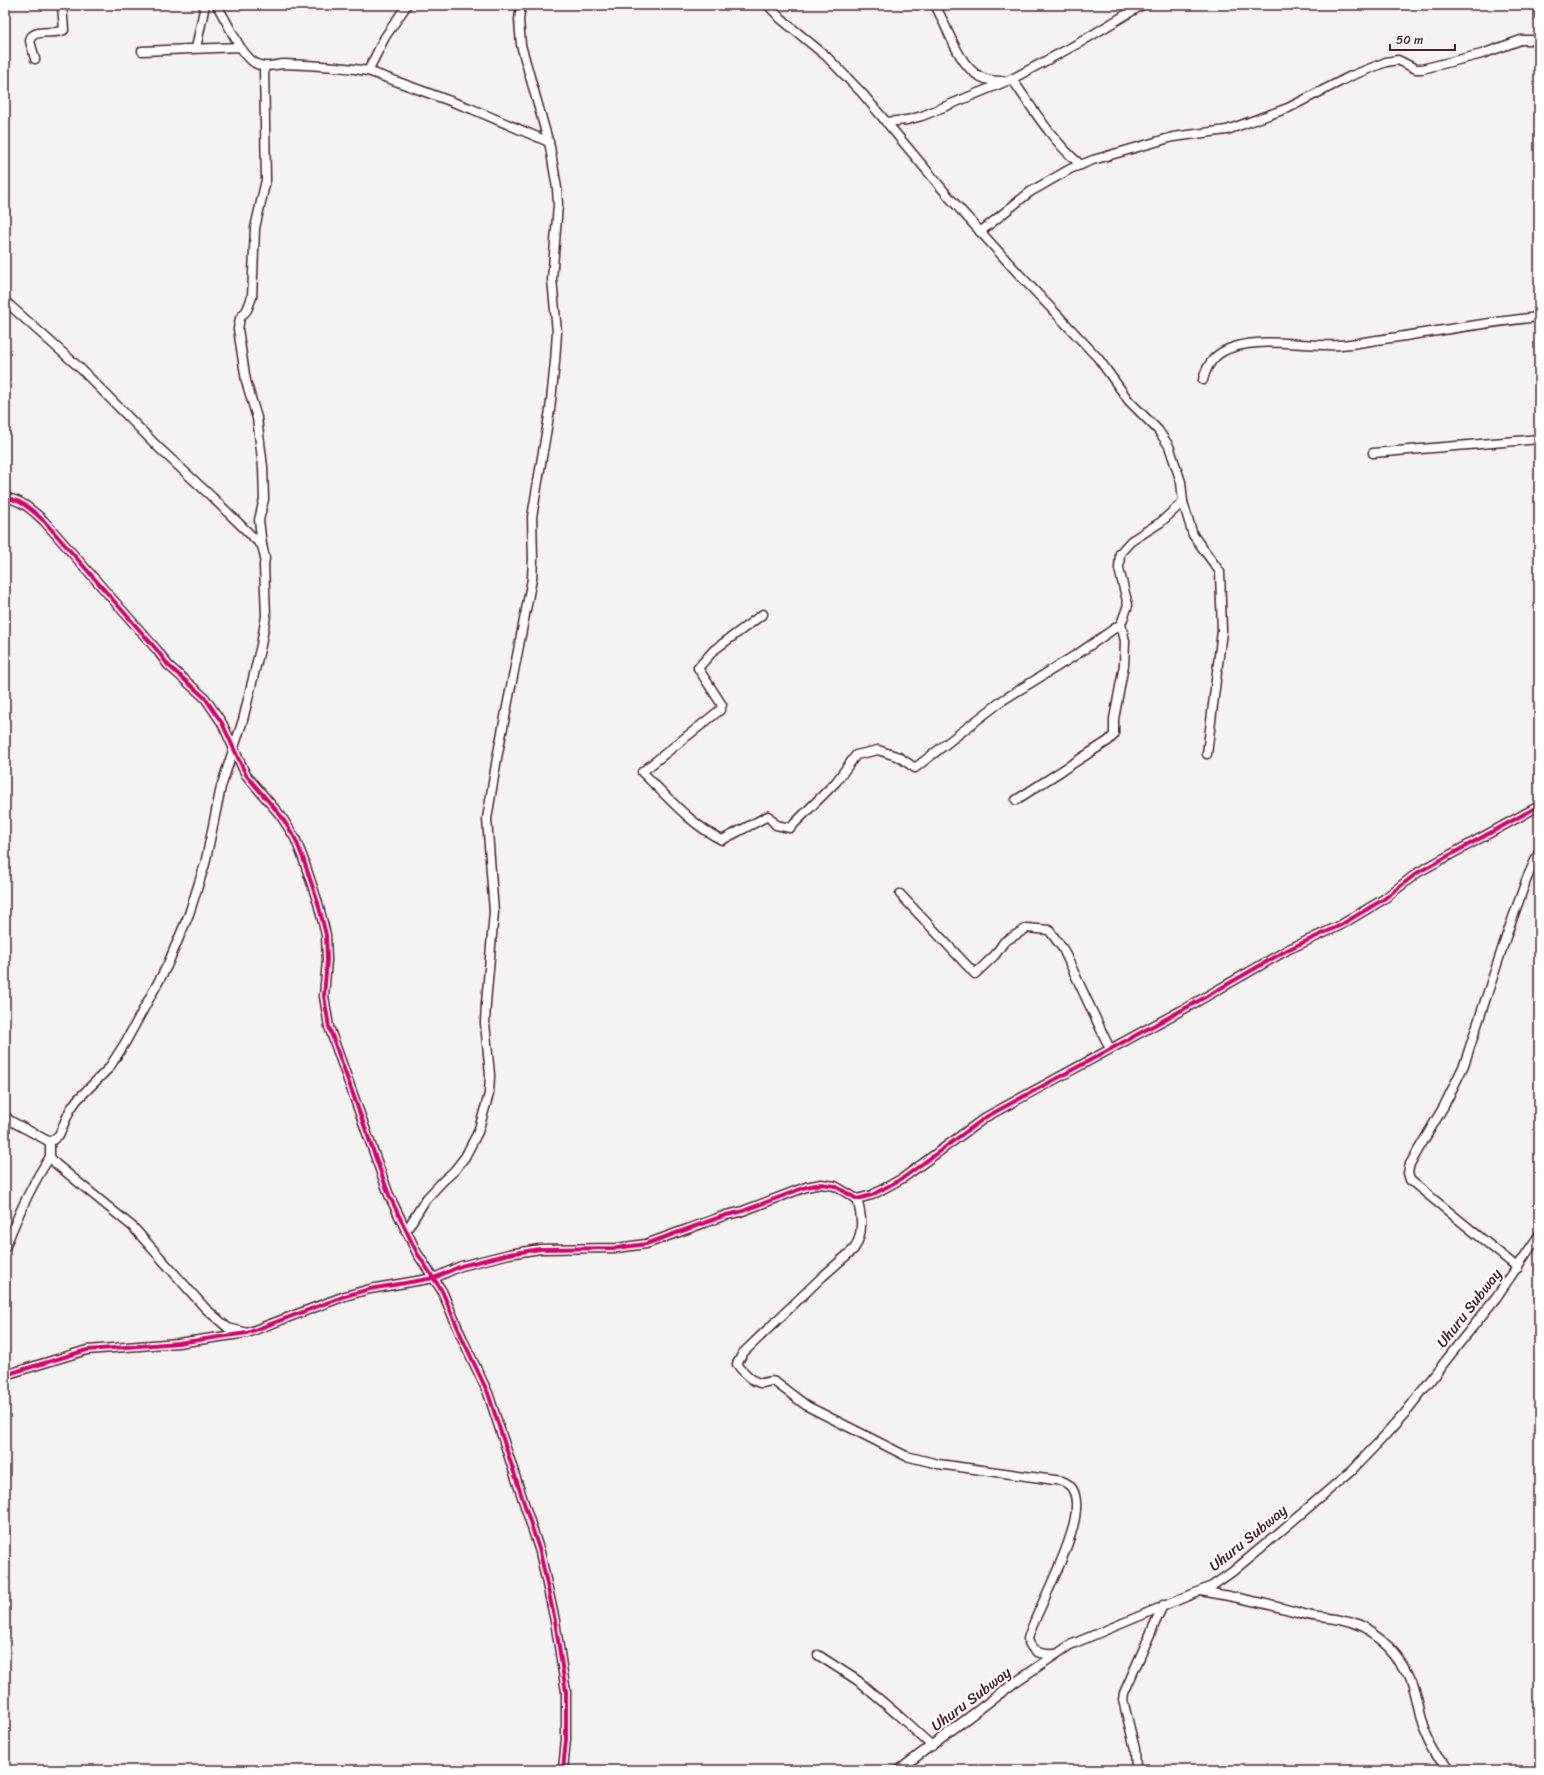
<svg xmlns="http://www.w3.org/2000/svg" width="1544" height="1775" viewBox="0 0 1544 1775" font-family="Sriracha,sans-serif">
<rect width="100%" height="100%" fill="#f4f2f2"/>
<filter id="ink" filterUnits="userSpaceOnUse"><feTurbulence type="fractalNoise" baseFrequency=".025" numOctaves="2"/><feDisplacementMap in="SourceGraphic" scale="8" xChannelSelector="R" yChannelSelector="G"/><feConvolveMatrix kernelMatrix="1 2 1 2 8 2 1 2 1" color-interpolation-filters="sRGB"/></filter>
<g filter="url(#ink)">
<g fill="none" stroke-linecap="round" stroke-linejoin="round">
<defs>
<g id="street">
<path d="M217,5L240,47"/>
<path d="M768,5L781,19L826,56L862,93L949,197L1016,271L1098,358L1129,401L1158,430L1169,446L1181,482L1183,502L1161,522L1131,541L1120,553L1119,569L1128,605L1121,624L1125,641L1124,665L1114,719V735L1108,741L1016,800"/>
<path d="M935,5C947,26 959,67 981,77C988,81 995,81 1002,81"/>
<path d="M196,48L205,5"/>
<path d="M142,51L240,47C247,56 252,64 263,66C270,67 278,64 285,64C311,65 342,66 368,71L472,109L549,142"/>
<path d="M35,59L30,41L31,37C38,29 54,35 64,30L62,5"/>
<path d="M368,71L385,37L407,5"/>
<path d="M1012,79C1033,109 1053,142 1081,165"/>
<path d="M886,122L907,120L922,116L1012,79L1079,43L1142,5"/>
<path d="M980,232L1030,192L1070,169L1093,160L1173,137L1227,130L1288,108L1351,76L1386,62L1398,60L1416,69H1422L1482,54L1521,40H1539"/>
<path d="M5,301L81,369L159,448L212,497L258,542L262,545L265,558L264,565L266,616L261,645L243,720L221,787L205,864L189,914L167,966L125,1043L109,1068L77,1100L70,1110L59,1135L50,1142"/>
<path d="M1203,380C1207,363 1216,352 1234,347C1267,337 1305,347 1340,345C1357,344 1374,340 1391,338C1440,331 1489,322 1539,317"/>
<path d="M1373,453L1539,439"/>
<path d="M5,498C21,499 33,511 44,521L157,650L168,665L205,698L222,723L246,775L281,816L295,838L303,858L318,903L326,935L327,960L324,996L329,1027L389,1195L417,1253L442,1291L463,1340L488,1393L540,1552L555,1621L566,1692V1739L563,1770"/>
<path d="M1183,502L1193,535L1220,572L1222,631L1207,754"/>
<path d="M262,545L259,520L264,499L263,467L257,418L246,381L238,329L240,318L247,310L252,297L255,228L266,180L264,66"/>
<path d="M763,614L714,650L698,668L722,705L720,710L642,772C667,796 691,825 722,840L768,816L776,825L790,828L836,782L856,755L878,750L899,757L915,768L1003,700L1079,653L1121,624"/>
<path d="M900,894L975,974L995,955L1004,942L1027,928L1049,930L1063,949L1110,1049"/>
<path d="M5,1115L9,1120L50,1142"/>
<path d="M50,1142V1157L56,1164L133,1227L206,1309L228,1328L244,1332"/>
<path d="M857,1199C862,1216 864,1233 854,1249L822,1277L743,1353L737,1364C741,1370 753,1382 760,1383C766,1384 769,1379 775,1382L807,1406L906,1456L938,1464L1062,1481C1106,1496 1034,1610 1028,1639C1031,1652 1042,1655 1054,1654"/>
<path d="M406,1231L426,1199L443,1181L454,1171L465,1157L478,1132L489,1094L490,1075L485,1023L486,1003L494,912L487,819L497,758L532,579L533,559L532,517L550,410L555,362L557,332L552,279L558,205L557,188L550,147L521,45L519,20L521,5"/>
<path d="M5,1248C17,1217 31,1185 50,1157"/>
<path d="M1518,1268L1410,1180L1408,1173L1410,1164L1444,1106L1464,1065L1506,937L1527,878L1539,852"/>
<path d="M5,1375L87,1350L178,1343L247,1333L345,1296L370,1289L434,1278L461,1266L509,1254L540,1249L617,1248L646,1244L726,1215L740,1212L806,1187L821,1184L835,1186L857,1199L872,1195L903,1178L986,1117L1193,1004L1289,949L1339,926L1384,899L1417,873L1539,806"/>
<path d="M1201,1591C1236,1597 1270,1604 1304,1614C1316,1618 1328,1617 1340,1620C1370,1626 1396,1648 1409,1675C1415,1688 1417,1702 1420,1716C1425,1735 1435,1754 1447,1770"/>
<path d="M818,1655L857,1680L898,1715L932,1746"/>
<path d="M899,1770L1014,1683L1070,1645L1212,1586L1232,1572L1268,1542L1351,1471L1379,1442L1405,1413L1458,1345L1496,1298L1539,1235"/>
<path d="M1136,1770L1135,1749L1123,1700L1124,1693L1163,1605"/>
</g>
</defs>
<use href="#street" stroke="#4a1f2b" stroke-width="11"/>
<use href="#street" stroke="#fff" stroke-width="8"/>
<defs>
<g id="cycleway">
<path d="M5,498C21,499 33,511 44,521L157,650L168,665L205,698L222,723L246,775L281,816L295,838L303,858L318,903L326,935L327,960L324,996L329,1027L389,1195L417,1253L442,1291L463,1340L488,1393L540,1552L555,1621L566,1692V1739L563,1770"/>
<path d="M5,1375L87,1350L178,1343L247,1333L345,1296L370,1289L434,1278L461,1266L509,1254L540,1249L617,1248L646,1244L726,1215L740,1212L806,1187L821,1184L835,1186L857,1199L872,1195L903,1178L986,1117L1193,1004L1289,949L1339,926L1384,899L1417,873L1539,806"/>
</g>
</defs>
<use href="#cycleway" stroke="#fff" stroke-width="6"/>
<use href="#cycleway" stroke="#d6006c" stroke-width="4"/>
</g>
</g>
<g text-anchor="middle" dominant-baseline="central" stroke-width="4" stroke-linejoin="round" paint-order="stroke">
<g font-size="15" fill="#4a1f2b" stroke="#fff">
<text transform="translate(1469 1308) rotate(-52)">Uhuru Subway</text>
<text transform="translate(1248 1538) rotate(-39)">Uhuru Subway</text>
<text transform="translate(971 1699) rotate(-37)">Uhuru Subway</text>
</g>
</g>
<rect width="1544" height="1775" fill="none" stroke="#fff" stroke-width="20"/>
<rect x="10" y="10" width="1524" height="1755" fill="none" stroke="#4a1f2b" stroke-width="1.5" filter="url(#ink)"/>
<path d="M1390 44v6h65v-6" fill="none" stroke="#4a1f2b" stroke-width="2"/>
<text x="1396" y="44" font-size="12" fill="#4a1f2b" stroke="#ffffff" stroke-width="3" paint-order="stroke">50 m</text>
</svg>
